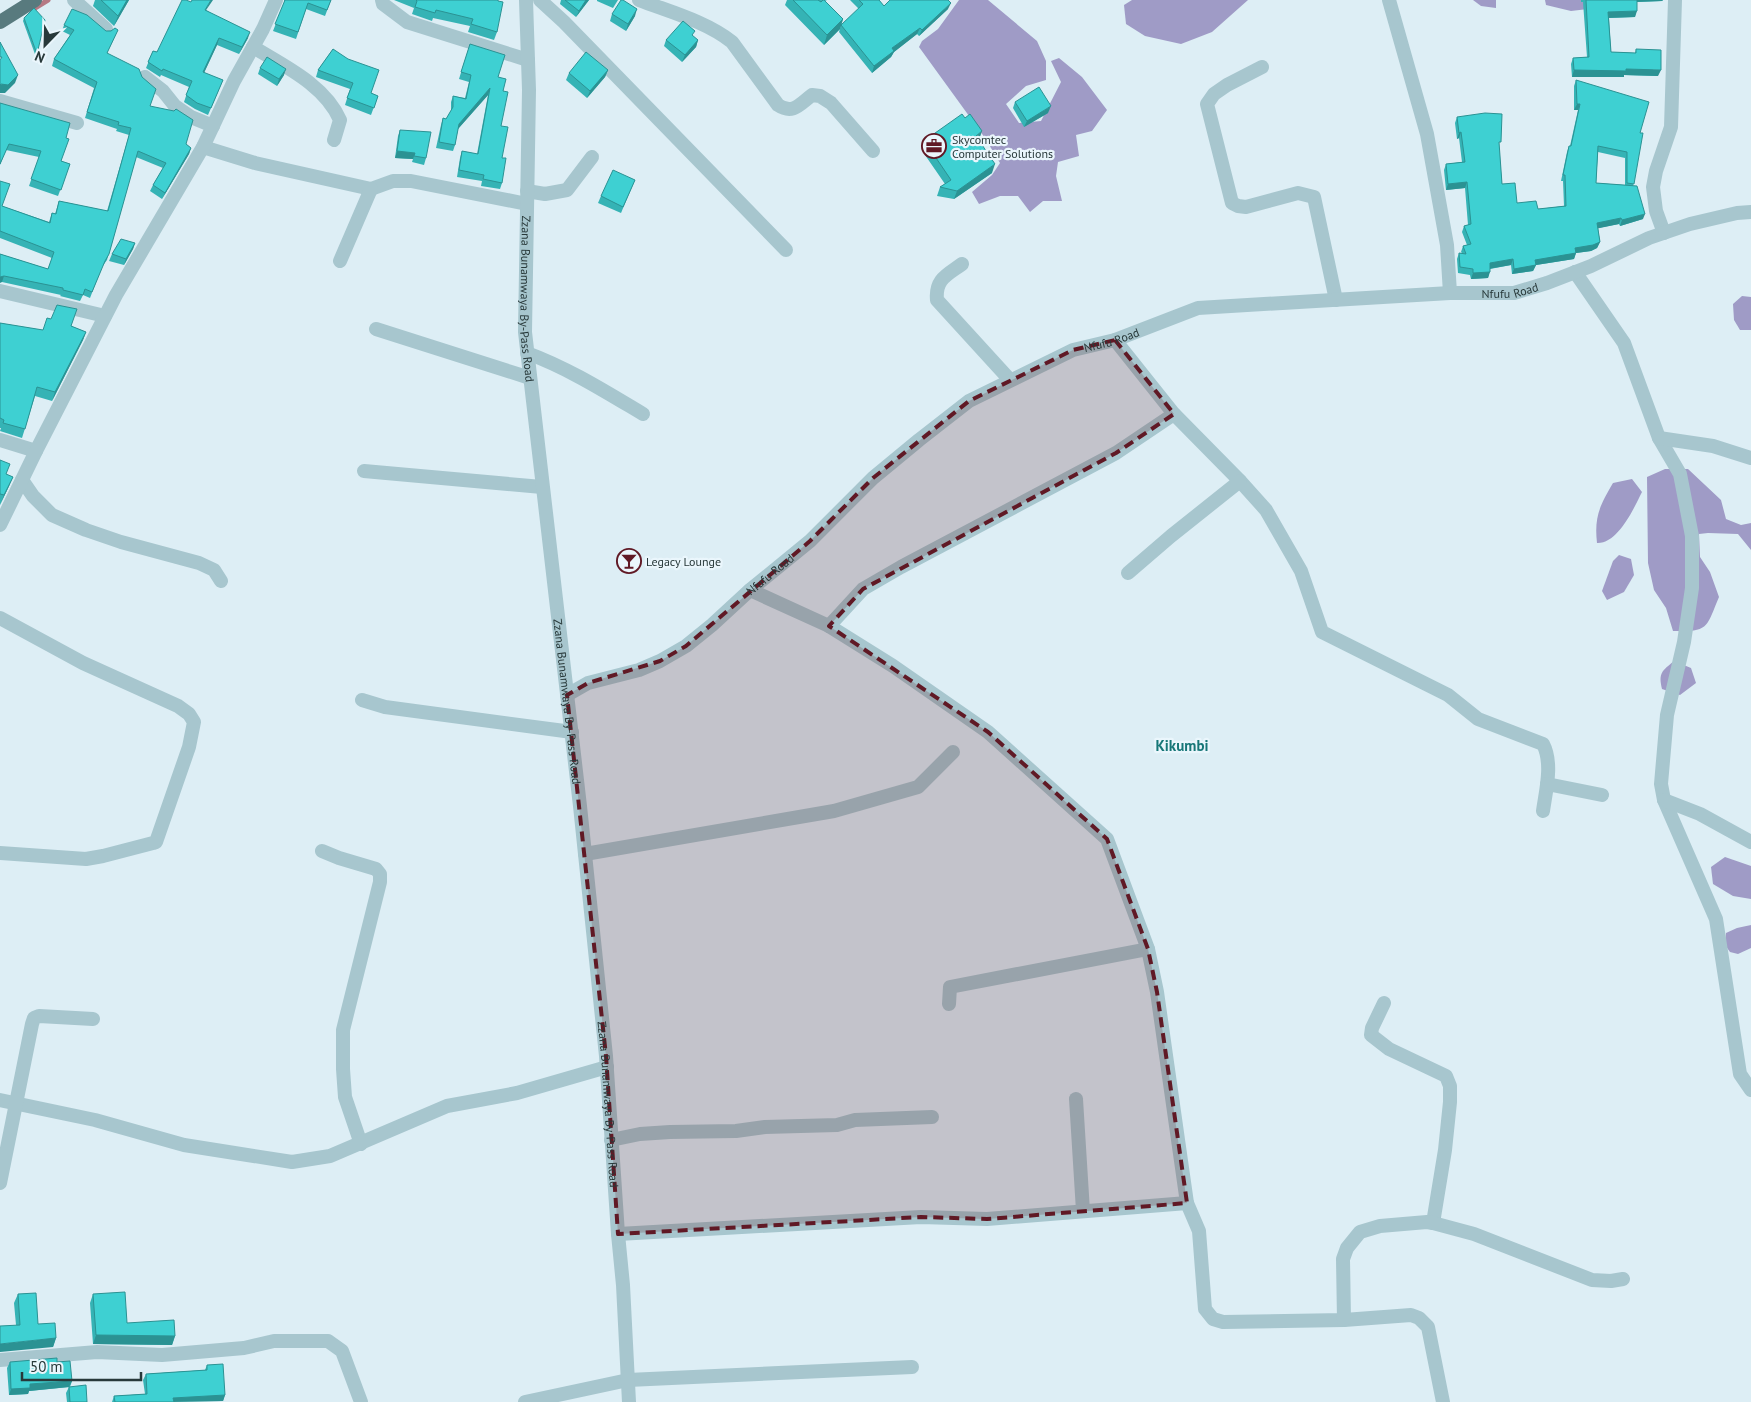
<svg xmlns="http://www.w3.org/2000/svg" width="1751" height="1402" viewBox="0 0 1751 1402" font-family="'PT Sans',sans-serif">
<rect width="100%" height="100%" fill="#ddeef5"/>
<g fill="#9f9bc6">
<path d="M959,0H988L1037,41L1046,61V80L1026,86L1006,104L1019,123L1041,121L1061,82L1051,61L1059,58L1082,77L1107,110L1092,131L1076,135L1079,156L1058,162L1056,176L1062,201H1043L1030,212L1018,196H1000L979,204L972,192L992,175L1000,163L985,138L919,47L922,41L938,29Z"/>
<path d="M1132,0H1248L1212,32L1181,44L1145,36L1126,24L1124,5Z"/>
<path d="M1473,0H1496V8L1481,6Z"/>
<path d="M1545,0H1582L1588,9L1571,11L1546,5Z"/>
<path d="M1742,296L1751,297V330H1740L1734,320L1733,304Z"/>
<path d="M1665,469H1688L1721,500L1726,519L1741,525L1751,523V550L1738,534L1708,533L1699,534L1700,557L1710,572L1719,597C1706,628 1709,632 1673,631L1666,608L1654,590L1648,563L1647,477Z"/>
<path d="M1632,479L1642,492C1634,508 1618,544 1597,543C1594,517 1600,505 1613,483Z"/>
<path d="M1619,555L1631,559L1634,575L1624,592L1607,600L1602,591L1613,561Z"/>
<path d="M1674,661L1691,668L1696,683L1680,695L1662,689C1658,673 1662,671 1674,661Z"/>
<path d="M1725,857L1751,866V899L1733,896L1713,884L1711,867Z"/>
<path d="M1751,925V948L1738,954L1730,952L1725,945L1726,933L1737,928Z"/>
</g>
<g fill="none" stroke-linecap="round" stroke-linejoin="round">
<path stroke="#b57984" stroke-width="5" d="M35,8L48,0"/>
<g stroke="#a7c6ce" stroke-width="14">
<path d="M74,0L106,29"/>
<path d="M382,0L383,4L407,22L528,60"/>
<path d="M540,0L564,22L786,250"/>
<path d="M639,0C670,12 705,21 732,42L778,105C793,115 800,104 812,95L820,96L831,103L873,151"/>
<path d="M1389,0L1427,134L1447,245L1450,293"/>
<path d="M253,47C284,66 325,85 340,120L334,140"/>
<path d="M1262,67L1227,85L1214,94L1207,104L1232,203L1238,206L1246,207L1298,193L1314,197L1336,300"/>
<path d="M145,77L163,91L175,106L191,117L213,126"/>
<path d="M0,101L77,123"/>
<path d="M203,147L255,163L371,189L393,181H411L527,204"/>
<path d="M527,191L545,194L567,190L592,157"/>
<path d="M1664,233L1656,211L1653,187L1656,171L1671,127L1675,0"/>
<path d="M340,261L371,189"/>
<path d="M962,264C947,275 935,279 937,300L1010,380"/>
<path d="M1575,272L1624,343L1659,438L1680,474L1692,536V588L1684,642L1667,715L1661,784L1664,800L1716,919L1740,1074L1751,1090"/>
<path d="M0,291L105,316"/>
<path d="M376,329L530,378"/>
<path d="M1115,340L1174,414L1240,481L1266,510L1301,571L1322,632L1448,695L1478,719L1543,744C1553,763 1546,790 1543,811"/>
<path d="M527,353C568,368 606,392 643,414"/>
<path d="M1659,438L1713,446L1751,458"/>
<path d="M0,440L36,451"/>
<path d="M364,471L542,487"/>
<path d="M22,480L33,496L52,515L86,530L121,542L199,563L214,570L221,581"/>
<path d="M0,525L36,451L116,295L203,147L234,81L263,29L276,0"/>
<path d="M1128,573L1171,536L1240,481"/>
<path d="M750,590L829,626L893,666L988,732L1107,839L1148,949L1157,992L1187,1203"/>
<path d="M0,618L83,663L178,706L189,714L194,722L189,747L156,842L153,843L103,856L86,859L0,853"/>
<path d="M829,626L863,589L901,567L1116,453L1174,414"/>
<path d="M362,700L385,707L572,732"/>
<path d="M1547,784L1602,795"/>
<path d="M1664,800L1700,814L1751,842"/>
<path d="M322,851L339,858L376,869L380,874V882L343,1030V1069L345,1097L361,1144"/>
<path d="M585,854L834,811L918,787L953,752"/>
<path d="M1384,1003L1372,1028L1371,1035L1389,1049L1446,1076L1450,1086V1102L1445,1150L1433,1223"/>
<path d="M949,1004L950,987L1148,949"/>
<path d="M1076,1099L1083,1211"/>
<path d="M0,1100L95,1120L184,1145L292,1162L330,1156L447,1106L517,1093L607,1067"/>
<path d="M611,1140L640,1134L670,1132L736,1131L765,1127L837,1125L855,1120L932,1117"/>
<path d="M0,1183L32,1024L34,1018L39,1016L93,1019"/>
<path d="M618,1234L921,1217L987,1219L1187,1203L1199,1231L1205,1309L1213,1319L1223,1322L1344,1320L1411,1315L1419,1318L1428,1327L1443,1402"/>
<path d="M1344,1320L1343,1259L1347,1248L1360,1232L1380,1226L1427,1222L1433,1223L1474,1234L1592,1280L1611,1281L1623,1279"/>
<path d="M0,1360L97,1352L162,1355L244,1348L274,1341H328L342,1351L361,1402"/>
<path d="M525,1402L628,1380L912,1367"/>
</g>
<g stroke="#a7c6ce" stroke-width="14">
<path id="s1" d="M526,0L529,90L525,332L580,806L606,1056L618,1234L623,1285L629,1402"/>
<path id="s2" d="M567,695L588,683L639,670L660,661L686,646L712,625L750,590L810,541L873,478L919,440L969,401L1073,350L1115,340L1198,308L1450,293H1514L1547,283L1591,266L1649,238L1690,224L1737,213L1751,212"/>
</g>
<path stroke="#587a7e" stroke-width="14" d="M0,22L35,0"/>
</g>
<g fill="#35b3b5" fill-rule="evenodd">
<path d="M95,0H129L114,26L93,6Z"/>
<path d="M284,0H331L325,16L306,9L296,39L273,31L284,3Z"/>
<path d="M394,0H498L497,32L494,40L468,32L470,26L433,18L432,21L412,14L414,8Z"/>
<path d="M561,0H589L576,17L560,4Z"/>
<path d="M597,0H618L613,8L597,1Z"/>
<path d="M787,0H827L825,1L843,19L840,29L824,45L785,5Z"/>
<path d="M850,0H879L884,6L948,9L919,36L917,34L894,52L891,57L872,73L839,32L841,25L859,9Z"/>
<path d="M1581,0H1663L1662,1L1637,2L1635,17L1609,18L1611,52L1635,53L1636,49L1658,76L1624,75V77H1572L1571,64L1573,58L1587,57L1583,2H1581Z"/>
<path d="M206,10L248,38L239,54L217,45L204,73L223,80L208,115L195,109L184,102L189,87L161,75L160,77L146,68L153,51L157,52Z"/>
<path d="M612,14L635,16L626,31L610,21Z"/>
<path d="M24,18L37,54L36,57L23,21Z"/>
<path d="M64,25L106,31L118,30L107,53L150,106L186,144L191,148L189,154L162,199L150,191L153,185L163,168L136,157L107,260L102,267L90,298L83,295L80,301L60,296L61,295L2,282L0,254L48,269L52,258L0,238V181L2,206L49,222L52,213L55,214L59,201L107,211L129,135L116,131L117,129L85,118L94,88L52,66L54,59L70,35L62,31Z"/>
<path d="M666,40H698L696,47L682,62L664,46Z"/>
<path d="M333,49L371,93L378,96L371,115L345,105L350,89L316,77L318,70Z"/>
<path d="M468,50L498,77L503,91L501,126L502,183L500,189L481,186L482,181L457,177L460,158L462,151L477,154L488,95L458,129L455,145L453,151L436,148L441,125L443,118L446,119L451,111V102L453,96L465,98L469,82L459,79Z"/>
<path d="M260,68L284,75L277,86L258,74Z"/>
<path d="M608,70L605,77L587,98L566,80L569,73Z"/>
<path d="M1576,80L1640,133L1633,186L1643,219L1620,226L1619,224L1598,228L1600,242L1597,248L1591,251L1576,253L1574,259L1536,265L1533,271L1512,274L1511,265L1490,269L1488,278L1471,279L1470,275L1458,273L1457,259L1459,253H1462L1461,252L1463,246L1467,245L1462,232L1464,226L1468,225L1465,188L1446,190L1444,170L1446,164L1462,162L1459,138L1457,139L1455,123L1457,117L1499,147L1502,184L1517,203L1538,209L1564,206L1563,181H1561L1567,152L1569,146H1570L1578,110H1574V86ZM1598,152L1625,158V185L1596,183Z"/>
<path d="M1015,102L1048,113L1024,127L1013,108Z"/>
<path d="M0,103L66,138L61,161L70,164L58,196L29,186L39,157L6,150L0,165Z"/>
<path d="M400,130L426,158L424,165L412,162L413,159L395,158L398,136Z"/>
<path d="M928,138L979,140L992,173L954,199L937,196L940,187L945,184L925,155L927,149L925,147Z"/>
<path d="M635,180L621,213L598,203L601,196Z"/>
<path d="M135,243L133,249L124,265L109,261L112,254Z"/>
<path d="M0,323L42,330L71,326L86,332L83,340L52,401L35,396L22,438L0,431L1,428H0Z"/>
<path d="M0,460L6,474L13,477L9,486L0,505Z"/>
<path d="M18,1294L38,1324L56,1338L53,1347L16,1325L14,1303Z"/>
<path d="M93,1294L127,1323L175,1336L172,1345L93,1344L90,1303Z"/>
<path d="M10,1362H57L72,1381L70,1387L87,1402H67L66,1393L69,1387L29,1391L28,1394L9,1395L7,1368Z"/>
<path d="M207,1365L225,1395L223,1401L112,1402L114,1396L145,1394L143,1380L146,1374L205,1370Z"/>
</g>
<g fill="#2b9293">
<path d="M127,0H129L114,26L118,16Z"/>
<path d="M211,0H213L202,16L205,10Z"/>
<path d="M586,0H589L576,17L579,11Z"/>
<path d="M1636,0H1663L1662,1L1635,2Z"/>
<path d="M951,3L948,9L919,36L922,30Z"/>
<path d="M637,9L635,16L626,31L628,24Z"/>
<path d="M1637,11L1635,17L1606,18L1608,12Z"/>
<path d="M843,19L840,29L824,45L827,35Z"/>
<path d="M920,28L917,34L894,52L891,57L872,73L874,66L892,48Z"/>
<path d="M250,32L248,38L239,54L242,47Z"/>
<path d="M219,38L217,45L201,79L203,72Z"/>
<path d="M698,40L696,47L682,62L685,55Z"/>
<path d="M286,69L284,75L277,86L279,79Z"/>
<path d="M1626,69L1661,70L1658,76L1624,75V77H1572L1574,70Z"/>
<path d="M608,70L605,77L587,98L590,91Z"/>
<path d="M18,75L15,83L5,93H0V85Z"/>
<path d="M490,88L488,95L457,130L459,124Z"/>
<path d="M1577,104H1580L1578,110H1574Z"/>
<path d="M1051,106L1048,113L1024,127L1027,121Z"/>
<path d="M982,131L979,140L976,136Z"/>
<path d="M1461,132L1459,138L1457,139L1459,133Z"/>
<path d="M191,148L189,154L162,199L165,193Z"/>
<path d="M397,151L415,153L413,159L395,158Z"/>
<path d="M995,164L992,173L954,199L957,191Z"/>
<path d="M1467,182L1465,188L1446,190L1448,184Z"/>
<path d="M1645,214L1643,219L1620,226L1622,220Z"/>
<path d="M1621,218L1619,224L1595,229L1597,223Z"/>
<path d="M1600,242L1597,248L1591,251L1576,253L1574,259L1536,265L1533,271L1512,274L1514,269L1535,260L1575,248Z"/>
<path d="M135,243L133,249L124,265L126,259Z"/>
<path d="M1513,259L1511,265L1488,269L1490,263Z"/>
<path d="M1490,272L1488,278L1471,279L1473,273Z"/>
<path d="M4,276L2,282L0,283V277Z"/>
<path d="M86,332L83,340L52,401L55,392Z"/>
<path d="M13,477L9,486L0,505L4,495Z"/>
<path d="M96,1335L175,1336L172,1345L93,1344Z"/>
<path d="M56,1338L53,1347L0,1352V1344Z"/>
<path d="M72,1381L69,1387L29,1391L28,1394L9,1395L11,1389L30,1384Z"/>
<path d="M225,1395L223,1401L172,1402L173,1398Z"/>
</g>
<g fill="#3ed0d2" stroke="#2b9293">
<path d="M101,0H127L118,16Z"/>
<path d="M182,0H186L191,2L192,0H211L205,10L250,32L242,47L219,38L203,72L223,80L211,108L197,103L186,95L192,81L163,69L162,71L148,62L153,51L157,52Z"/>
<path d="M285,0H331L327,10L308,3L298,32L275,24Z"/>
<path d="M416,0H498V1L503,2L497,32L471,24L473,19L436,10L435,13L415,7L417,1Z"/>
<path d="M565,0H586L579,11Z"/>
<path d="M621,0H623L637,9L628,24L612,14Z"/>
<path d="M793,0H818L821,2L823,0H824L843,19L827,35Z"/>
<path d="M859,0H879L884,6L890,0H948L951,3L922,30L920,28L892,48L894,51L874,66L841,25L863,4Z"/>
<path d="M1586,0H1637V11L1608,12L1611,52L1636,53V49L1661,50V70L1626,69V71L1574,70L1573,58L1589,57Z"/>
<path d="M34,8L45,20L37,54L24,18Z"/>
<path d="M72,9L87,15L106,31H111L115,28L118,30L107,53L139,69L142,77L156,89L150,106L174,111L176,109L193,120L186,144L191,148L165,193L153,185L166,163L138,151L109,254L105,261L92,292L85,289L83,295L63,290V288L4,276L0,277V254L48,269L54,252L0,231V181L10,184L2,206L50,223L52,213L56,214L59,201L108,211L131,128L118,125L119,122L87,112L97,82L54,59L74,30L64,25Z"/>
<path d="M683,21L695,31L692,35L698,40L685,55L666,40Z"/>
<path d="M0,42L18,75L8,85L1,84L0,85V60L2,57H0Z"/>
<path d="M470,44L505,55L498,77L506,79L503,91L508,92L501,126L508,127L502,158H506L502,183L483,179L484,175L459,170L462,151L478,154L490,88L459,124L455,145L439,142L443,118L446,119L453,107V96L466,99L471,75L461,72Z"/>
<path d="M333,49L348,59L379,70L371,93L378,96L374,108L347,98L353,83L318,70Z"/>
<path d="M586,52L608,70L590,91L569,73Z"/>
<path d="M267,57L286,69L279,79L260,68Z"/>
<path d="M1576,80L1649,102L1640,133H1643L1634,184L1627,183V152L1598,146L1596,183L1637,186L1645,214L1622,220L1621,218L1597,223L1600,242L1593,245L1575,248L1576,253L1535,260L1536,265L1514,269L1513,259L1490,263V272L1473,273V269L1460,267L1459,253L1466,254L1463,246L1471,244L1464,226L1471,224L1467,182L1448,184L1446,164L1465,162L1461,132L1459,133L1457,117L1485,113L1502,114L1501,142H1499L1502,184L1515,183L1517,203L1536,201L1538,209L1566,206L1565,175H1563L1569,146H1571L1580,104H1577Z"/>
<path d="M1039,87L1051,106L1027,121L1015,102Z"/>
<path d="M0,103L70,123L66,138L69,139L61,161L70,164L61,190L31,179L41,151L9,144L0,164Z"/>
<path d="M962,114L965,118L970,114L982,131L976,136L995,164L957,191L940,187L951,180L928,146L931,143L928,138Z"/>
<path d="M400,130L431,132L426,158L414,156L415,153L397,151Z"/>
<path d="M613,170L635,180L623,207L601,196Z"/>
<path d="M121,239L135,243L126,259L112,254Z"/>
<path d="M57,305L77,309L71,326L86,332L55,392L37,387L25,429L3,423L4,420L0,418V323L43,330L47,318L51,319Z"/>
<path d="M0,460L10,464L6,474L13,477L4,495L0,494Z"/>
<path d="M125,1292L127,1323L174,1320L175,1336L96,1335L93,1294Z"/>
<path d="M36,1293L38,1324L55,1323L56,1338L0,1344V1326L20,1325L18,1294Z"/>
<path d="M57,1358V1362L70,1361L72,1381L30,1384V1388L11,1389L10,1362Z"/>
<path d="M223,1364L225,1395L173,1398L174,1402H115L114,1396L147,1394L146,1374L207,1370V1365Z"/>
<path d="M86,1385L87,1402H70L69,1387Z"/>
</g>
<path fill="#601925" fill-opacity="0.2" stroke="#601925" stroke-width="4" stroke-dasharray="10 6" stroke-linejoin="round" d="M1115,340L1174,414L1116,453L863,589L829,626L988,732L1107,839L1148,949L1157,992L1187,1203L987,1219L921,1217L618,1234L606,1056L567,695L588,683L660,661L686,646L810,541L873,478L969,401L1073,350Z"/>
<defs>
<symbol id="office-ring" viewBox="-11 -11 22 22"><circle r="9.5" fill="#eaf6fc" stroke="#601925" stroke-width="1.5"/><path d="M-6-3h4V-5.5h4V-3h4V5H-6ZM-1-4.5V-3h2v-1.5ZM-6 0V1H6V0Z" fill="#601925"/></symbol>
<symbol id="bar-ring" viewBox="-11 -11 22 22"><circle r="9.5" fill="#eaf6fc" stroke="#601925" stroke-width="1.5"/><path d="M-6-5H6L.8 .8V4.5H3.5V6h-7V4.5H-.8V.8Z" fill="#601925"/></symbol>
</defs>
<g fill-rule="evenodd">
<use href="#office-ring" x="920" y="132" width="28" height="28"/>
<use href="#bar-ring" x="615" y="547" width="28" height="28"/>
</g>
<g text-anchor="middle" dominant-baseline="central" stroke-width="4.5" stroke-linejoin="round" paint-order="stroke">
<g font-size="12" fill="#28393a" stroke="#eaf6fc" text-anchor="start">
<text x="952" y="139">Skycomtec<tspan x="952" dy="14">Computer Solutions</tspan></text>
<text x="646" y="561">Legacy Lounge</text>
</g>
<g font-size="12" fill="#28393a" stroke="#eaf6fc">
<text stroke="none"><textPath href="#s2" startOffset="1065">Nfufu Road</textPath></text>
<text stroke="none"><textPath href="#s1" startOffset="299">Zzana Bunamwaya By-Pass Road</textPath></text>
<text stroke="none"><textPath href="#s2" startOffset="660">Nfufu Road</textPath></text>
<text stroke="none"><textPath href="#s2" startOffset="240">Nfufu Road</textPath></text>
<text stroke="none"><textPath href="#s1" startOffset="704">Zzana Bunamwaya By-Pass Road</textPath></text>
<text stroke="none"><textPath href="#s1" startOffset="1109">Zzana Bunamwaya By-Pass Road</textPath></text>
</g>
<g font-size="15" font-weight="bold" fill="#177778" stroke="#eaf6fc">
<text x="1182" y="745">Kikumbi</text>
</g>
</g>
<g transform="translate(45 45) rotate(203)" stroke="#eaf6fc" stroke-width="4" paint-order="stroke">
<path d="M0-4L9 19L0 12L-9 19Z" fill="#28393a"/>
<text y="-8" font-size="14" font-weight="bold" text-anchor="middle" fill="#28393a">N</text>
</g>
<path d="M22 1372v8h119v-8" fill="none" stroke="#28393a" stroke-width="2.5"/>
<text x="30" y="1372" font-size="15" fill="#28393a" stroke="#eaf6fc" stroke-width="4" paint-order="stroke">50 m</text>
</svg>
